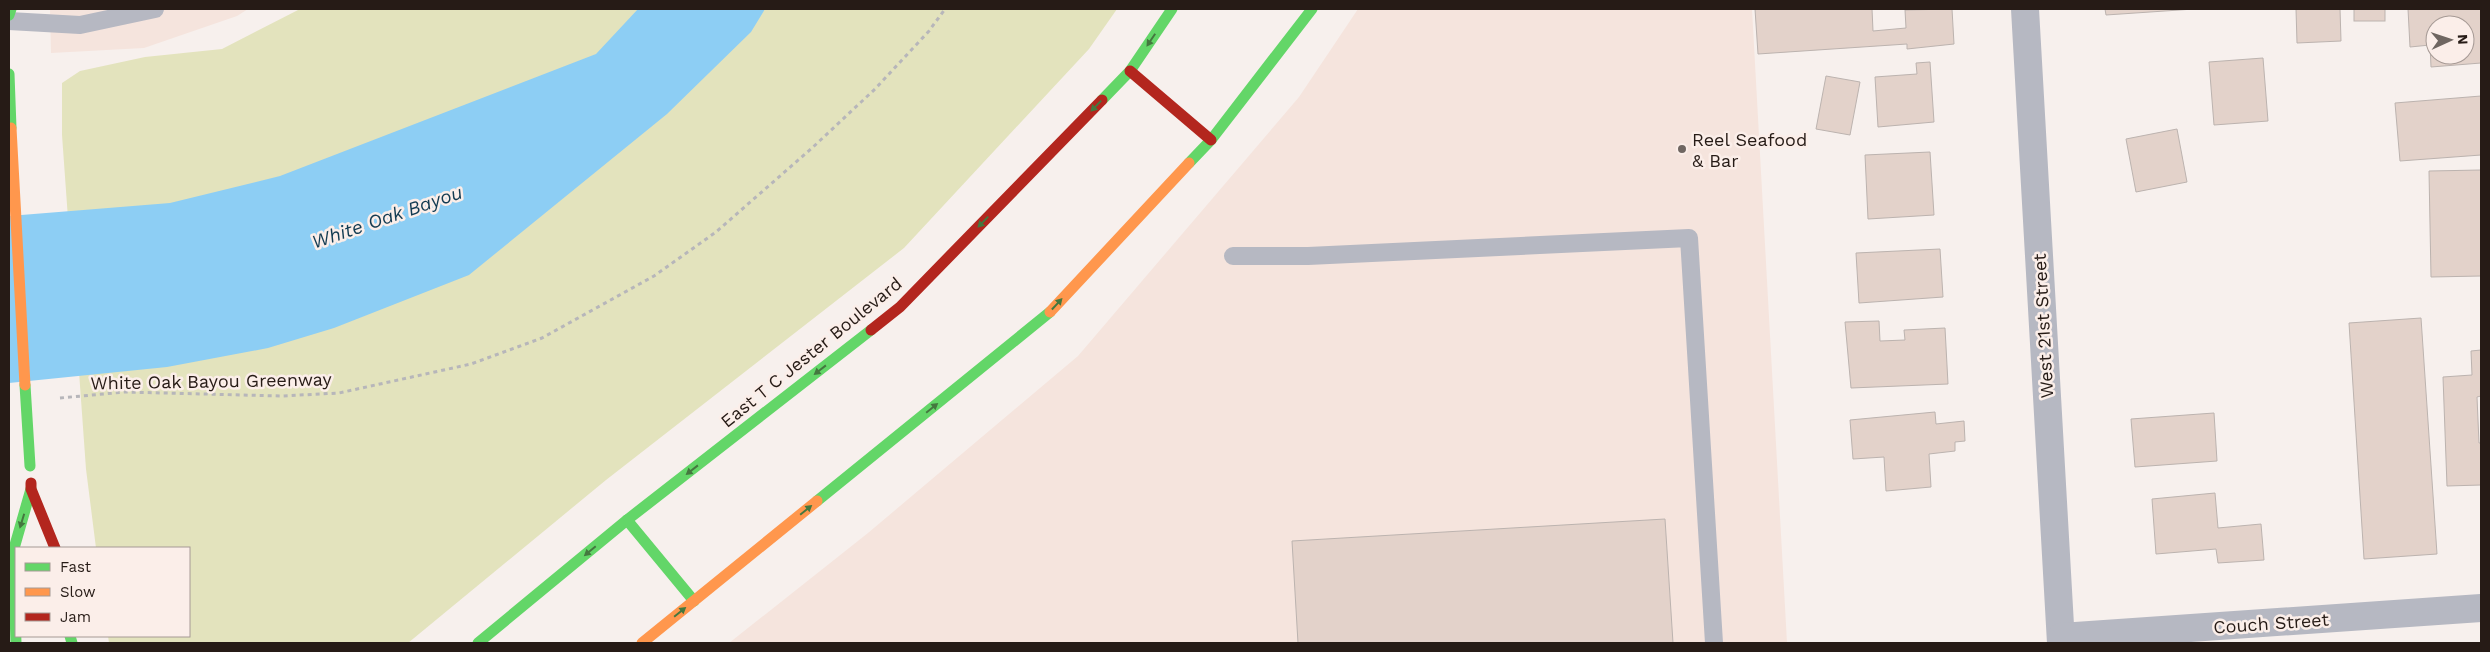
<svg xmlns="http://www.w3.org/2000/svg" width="2490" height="652" viewBox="0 0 2490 652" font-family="'Work Sans',sans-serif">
<rect width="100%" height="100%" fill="#f7f0ed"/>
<g fill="#f5e4dd">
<path d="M50,9H248L237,16L144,48L51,53Z"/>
<path d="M1358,9H1752L1787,643H729L868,533L1078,356L1299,97Z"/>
</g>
<path fill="#e3e3bd" d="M300,9H1117L1089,49L904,248L606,480L408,643H109L108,636H189V548H96L86,469L62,135V83L80,71L145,57L222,49Z"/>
<path fill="#8dcef4" d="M638,9H765L751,32L667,114L469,275L334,328L268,348L167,367L9,383V216L170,203L280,176L596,54Z"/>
<g fill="#e3d2ca" stroke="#bcb3af" fill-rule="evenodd">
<path d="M1755,9H1872L1873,31L1906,28L1905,10L1952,9L1954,44L1907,49V44L1758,54Z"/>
<path d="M2105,9H2194L2106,15Z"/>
<path d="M2296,9H2340L2341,41L2297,43Z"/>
<rect x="2354" y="9" width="31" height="12"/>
<path d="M2408,9H2481V63L2431,67L2430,45L2410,47ZM2435,25H2465V55H2435Z"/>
<path d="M2263,58L2268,121L2214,125L2209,62Z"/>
<path d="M1930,62L1934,122L1878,127L1875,77L1917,74L1916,63Z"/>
<path d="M1826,76L1860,82L1850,135L1816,129Z"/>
<path d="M2481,96V155L2400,161L2395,103Z"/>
<path d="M2177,129L2187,182L2136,192L2126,139Z"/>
<path d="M1930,152L1934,215L1868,219L1865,155Z"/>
<path d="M2481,170V276L2431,277L2429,171Z"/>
<path d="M1940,249L1943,297L1859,303L1856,253Z"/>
<path d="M2421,318L2437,554L2364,559L2349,323Z"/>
<path d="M1879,321L1880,341L1905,340L1904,330L1945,328L1948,384L1851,388L1845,322Z"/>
<path d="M2481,350V396L2477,397L2479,443H2481V485L2447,486L2443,377L2472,375L2471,351Z"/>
<path d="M1935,412L1936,424L1964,421L1965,441L1955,442V451L1929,454L1931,487L1886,491L1884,457L1853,459L1850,420Z"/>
<path d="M2214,413L2217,461L2135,467L2131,419Z"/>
<path d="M2215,493L2218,528L2261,524L2264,560L2218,563L2216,549L2156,554L2152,499Z"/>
<path d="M1665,519L1673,643H1298L1292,541Z"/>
</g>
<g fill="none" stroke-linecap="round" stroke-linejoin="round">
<path stroke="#b7b6ba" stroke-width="3" stroke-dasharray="4 4" stroke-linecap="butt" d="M60,398L124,392L282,396L339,393L471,364L542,338L654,276L716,232L812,148L875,89L929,31L945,9"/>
<g stroke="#b6b8c2" stroke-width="18">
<path d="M9,21L80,25L155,9"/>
<path d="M1233,256H1308L1689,238L1714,643"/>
</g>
<g stroke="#b6b8c2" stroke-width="28">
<path d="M2025,9L2061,643"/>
<path d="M2061,637L2481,608"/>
</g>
<g stroke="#63d668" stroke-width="11">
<path d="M9,15L11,9"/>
<path d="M9,74L11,128"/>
<path d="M1102,100L1130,71L1172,9"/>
<path d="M1189,163L1211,140L1312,9"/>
<path d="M817,501L1050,312"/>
<path d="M627,520L694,601"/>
<path d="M70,636L72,643"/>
<path d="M16,643L13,552L31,489"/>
<path d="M478,643L627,520L871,330"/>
</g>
<g stroke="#ff974d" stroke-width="11">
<path d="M1050,312L1189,163"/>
<path d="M642,643L817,501"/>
</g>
<g stroke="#b3261e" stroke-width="11">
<path d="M1130,71L1211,140"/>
<path d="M871,330L900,307L1102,100"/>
<path d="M31,483V489L55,548"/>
</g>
<path stroke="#63d668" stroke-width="11" d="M25,385L30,466"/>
<path stroke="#ff974d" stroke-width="11" d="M11,128L25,385"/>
</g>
<defs><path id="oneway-solid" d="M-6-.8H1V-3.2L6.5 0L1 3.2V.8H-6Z" transform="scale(1.25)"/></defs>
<g fill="#44783f">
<use href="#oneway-solid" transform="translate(1151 40) rotate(124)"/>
<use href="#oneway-solid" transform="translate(1096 106) rotate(134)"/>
<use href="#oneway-solid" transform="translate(983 222) rotate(134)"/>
<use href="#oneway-solid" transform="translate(1057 304) rotate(-47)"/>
<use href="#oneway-solid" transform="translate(820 370) rotate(142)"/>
<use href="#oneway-solid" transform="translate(932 408) rotate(-39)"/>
<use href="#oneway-solid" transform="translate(692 470) rotate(142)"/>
<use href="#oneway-solid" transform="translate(806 510) rotate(-39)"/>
<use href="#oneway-solid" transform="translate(22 521) rotate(107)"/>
<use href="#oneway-solid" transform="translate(590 551) rotate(140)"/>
<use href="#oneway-solid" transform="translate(680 612) rotate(-39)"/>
</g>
<circle fill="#6f6661" stroke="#fbeee9" stroke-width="2" cx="1682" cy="149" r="5"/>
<g text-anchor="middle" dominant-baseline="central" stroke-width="5" stroke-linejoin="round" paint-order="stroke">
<g font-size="18" fill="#261b16" stroke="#fbeee9" text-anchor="start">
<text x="1692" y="139">Reel Seafood<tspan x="1692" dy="21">&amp; Bar</tspan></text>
</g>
<g font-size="18" fill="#261b16" stroke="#fbeee9">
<text transform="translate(2043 326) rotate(-93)">West 21st Street</text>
<text transform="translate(811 352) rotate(-39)">East T C Jester Boulevard</text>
<text transform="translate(211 381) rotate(-1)">White Oak Bayou Greenway</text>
<text transform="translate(2271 623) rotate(-4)">Couch Street</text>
</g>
<g font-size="19" font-style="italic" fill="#123b52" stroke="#fbeee9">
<text transform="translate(387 217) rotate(-19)">White Oak Bayou</text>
</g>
</g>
<rect width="2490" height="652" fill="none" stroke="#261b16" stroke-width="20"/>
<rect x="15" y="547" width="175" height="90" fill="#fbeee9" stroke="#a69a95"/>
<rect x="25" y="563" width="25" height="8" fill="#63d668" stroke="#a69a95"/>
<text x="60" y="572" font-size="15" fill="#261b16">Fast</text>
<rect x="25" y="588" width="25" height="8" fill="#ff974d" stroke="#a69a95"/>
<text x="60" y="597" font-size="15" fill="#261b16">Slow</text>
<rect x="25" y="613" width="25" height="8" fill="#b3261e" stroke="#a69a95"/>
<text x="60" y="622" font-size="15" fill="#261b16">Jam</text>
<g transform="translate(2450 40) rotate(87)"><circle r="24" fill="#fbeee9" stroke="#a69a95"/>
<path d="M0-4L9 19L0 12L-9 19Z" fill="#6f6661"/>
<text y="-8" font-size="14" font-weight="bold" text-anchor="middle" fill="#261b16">N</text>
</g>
</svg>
